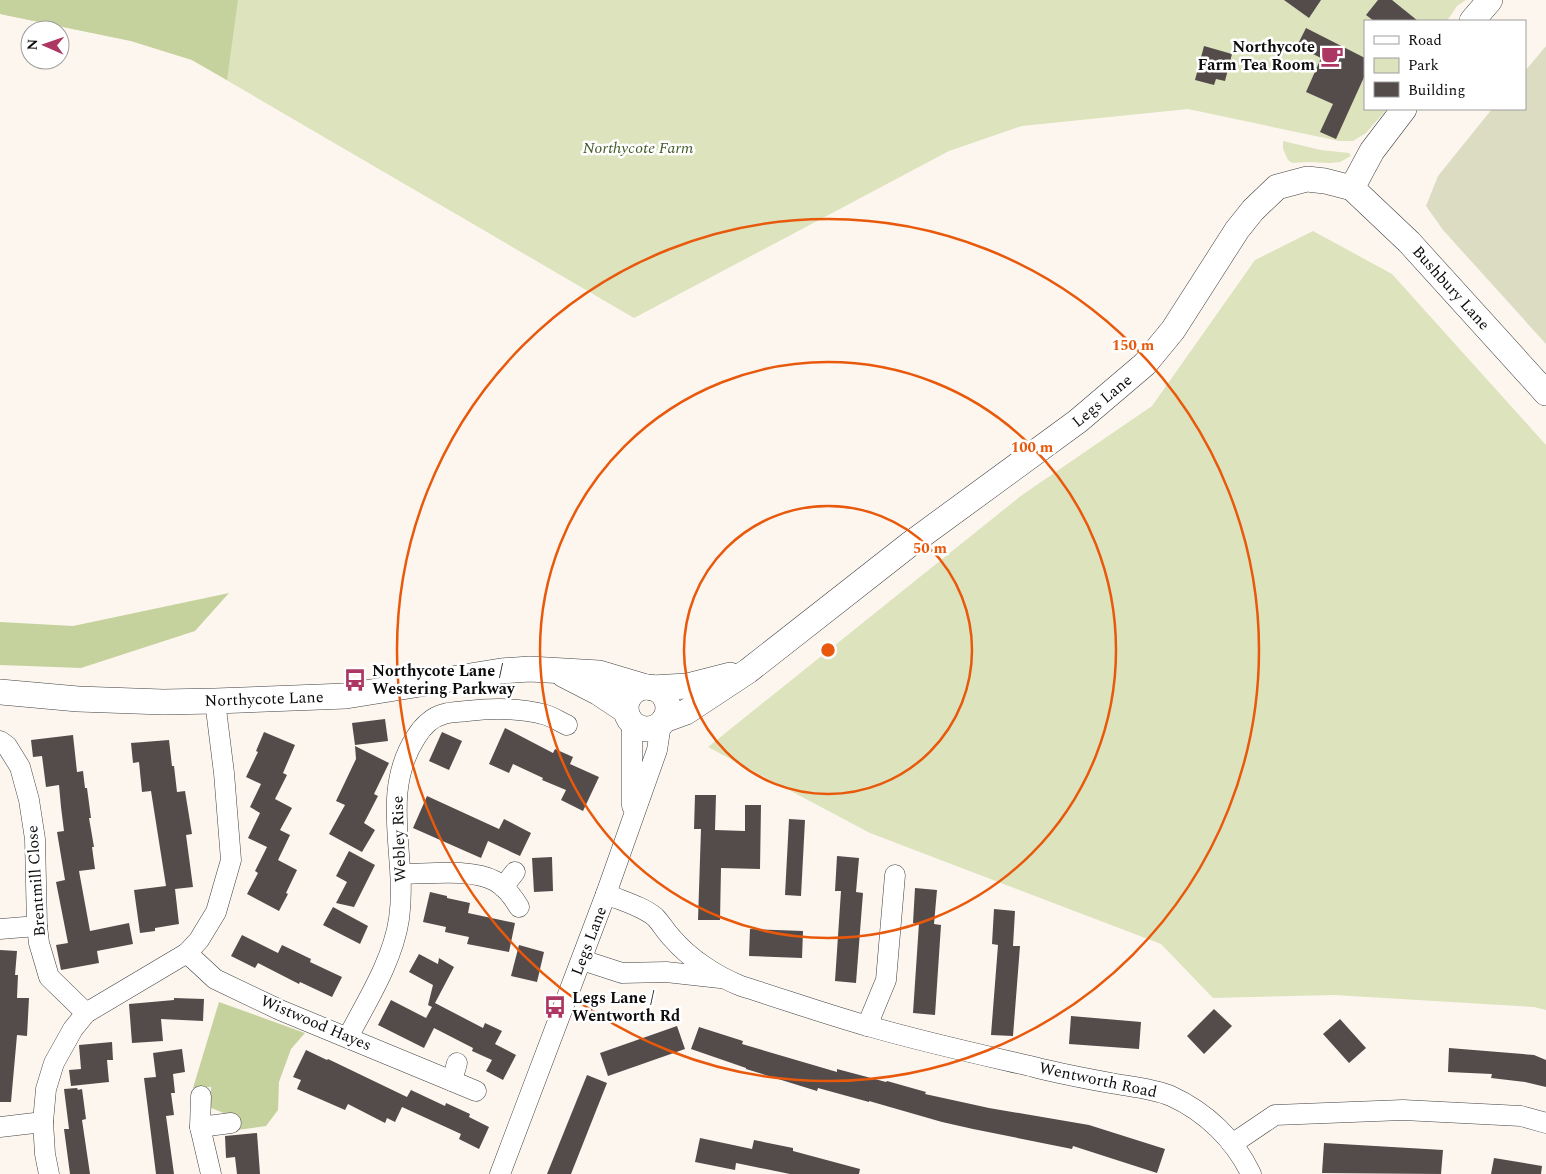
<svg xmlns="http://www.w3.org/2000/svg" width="1546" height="1174" viewBox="0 0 1546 1174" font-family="Spectral,serif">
<rect width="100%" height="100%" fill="#fdf6ef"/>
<g fill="#dde3bd">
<path d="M0,0H1466L1457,6L1447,21H1365V109H1387L1366,133L1353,141H1339L1188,109L1022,126L949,151L634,318L192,60L131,41L0,14Z"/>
<path d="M1283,141L1321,150L1349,153L1351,156L1340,162L1330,163L1306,162L1292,163L1288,160L1283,149Z"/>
<path d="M1313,231L1392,274L1546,445V1010L1534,1007L1334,995L1213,998L1161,944L870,833L708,747L1022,495L1152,406L1255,260Z"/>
</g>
<g fill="#c6d29e">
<path d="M0,0H238L227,80L192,60L131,41L0,14Z"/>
<path d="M229,593L195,631L81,668L0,665V622L73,626Z"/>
<path d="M219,1002L305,1033L291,1049L279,1082L278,1110L266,1126L230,1131L229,1115L211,1108V1087L193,1088Z"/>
</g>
<path fill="#dcdcc3" d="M1546,46V344L1443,230L1426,206L1438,176L1492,109H1525V71Z"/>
<g fill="#544b4b">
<path d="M1284,0H1321L1309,18Z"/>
<path d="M1378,0H1392L1418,21H1374L1366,15Z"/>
<path d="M1306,28L1365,58V75L1336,139L1320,132L1333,104L1306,92L1321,58L1297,46Z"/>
<path d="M1204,46L1232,54L1225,81L1216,79L1214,85L1195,80Z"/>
<path d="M385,719L388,741L355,745L352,723Z"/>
<path d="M505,728L553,753L555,749L573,757L570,764L599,777L583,811L561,800L566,790L542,780L543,778L513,764L509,773L489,764Z"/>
<path d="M264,732L295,745L283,773L287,775L275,799L292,808L280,830L290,835L278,860L297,870L286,893L288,894L279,911L247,894L258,873L255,871L267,847L248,838L260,813L250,807L261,784L246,777L258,752L256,751Z"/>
<path d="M442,732L462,741L449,770L429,761Z"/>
<path d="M73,735L77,772L83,771L85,788H87L91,818H89L94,847H92L95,869L79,871L90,931L129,923L133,944L97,951L99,963L61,970L56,945L68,943L56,882L65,880L57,832L64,831L61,807L59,785L46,787L42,756L33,757L31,740Z"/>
<path d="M169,740L172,766H174L177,792L185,791L192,834L186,835L193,887L175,889L179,924L155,928V931L140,933L134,890L166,886L151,791L142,792L139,762L133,763L131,743Z"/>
<path d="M355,746L389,763L374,794L378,796L364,823L375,830L362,852L329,834L345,805L336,801L356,759Z"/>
<path d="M695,795H716L715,830L745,831V805H761L760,869L721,868L720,920H698L701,829H694Z"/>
<path d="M427,796L499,829L504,819L531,833L520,856L488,841L481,858L413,828Z"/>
<path d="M789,819L805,820L801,896L785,895Z"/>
<path d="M349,851L375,865L354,907L336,903L347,882L336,876Z"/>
<path d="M837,856L859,858L856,892L863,893L856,983L835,981L841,891H835Z"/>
<path d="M552,857L553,891L534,892L532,858Z"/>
<path d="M915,888L937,890L934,924L941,925L935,1015L913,1013L919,923H913Z"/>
<path d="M430,892L447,896V898L470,903L468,913L515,923L509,952L467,944L469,937L445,932L446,927L423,922Z"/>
<path d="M333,907L368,926L360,944L323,925Z"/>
<path d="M994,909L1015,911L1013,946H1020L1013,1036L991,1035L998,945L992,944Z"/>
<path d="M750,929L803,931L802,958L749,956Z"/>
<path d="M242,935L278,953L282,945L311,959L310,962L342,977L332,997L300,982L299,984L258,963L255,968L231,956Z"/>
<path d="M519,945L544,952L537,982L511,976Z"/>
<path d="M0,950L17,951L15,975H18L17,998H29L27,1036L17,1035L11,1102H0Z"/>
<path d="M419,954L438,964L439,958L454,967L435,1003L483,1028L485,1023L502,1031L495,1044L516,1055L503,1080L486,1071L492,1060L472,1051L473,1048L434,1028L424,1048L378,1025L391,1000L426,1018L432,1007L428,1005L433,985L409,972Z"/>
<path d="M174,998L204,999L203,1021L161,1019L163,1041L132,1043L129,1004L174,1000Z"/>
<path d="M1214,1009L1232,1026L1204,1054L1187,1036Z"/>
<path d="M1071,1016L1141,1022L1139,1049L1069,1044Z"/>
<path d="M1340,1019L1366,1048L1349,1063L1323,1034Z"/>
<path d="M677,1026L685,1049L608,1076L600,1053Z"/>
<path d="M699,1027L743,1041L742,1044L837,1072V1069L886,1082L887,1081L926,1092L925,1094L989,1108L1089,1125L1165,1149L1157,1173L1073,1146L1072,1149L973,1129L942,1122L869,1101V1102L818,1088L817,1091L746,1069V1068L691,1049Z"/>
<path d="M112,1042L113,1060H107L109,1082L71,1086L69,1070L81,1069L79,1045Z"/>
<path d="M1449,1048L1534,1055L1546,1060V1087L1525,1082L1491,1078L1492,1074L1448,1072Z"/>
<path d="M182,1049L185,1072L173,1074L175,1093H171L174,1115L166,1116L174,1174H156L144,1078L156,1077L153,1053Z"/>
<path d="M306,1050L327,1060L328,1059L407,1097L411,1090L445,1106L446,1103L470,1114L469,1117L489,1127L479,1149L459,1139L461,1134L402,1107L395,1122L387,1118L385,1123L348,1104L345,1110L297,1089L301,1080L293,1077Z"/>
<path d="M587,1075L607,1083L571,1174H547Z"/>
<path d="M77,1088L78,1090L82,1089L86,1119L82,1120L90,1174H70L64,1129H69L64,1089Z"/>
<path d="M257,1133L260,1174H237L235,1157L226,1158L225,1136Z"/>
<path d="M700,1138L752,1149L754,1140L793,1148V1151L860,1169L859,1174H790L736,1163L735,1170L695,1162Z"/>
<path d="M1324,1143L1443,1150L1441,1174L1322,1173Z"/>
<path d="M1494,1158L1542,1166L1541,1174H1491Z"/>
</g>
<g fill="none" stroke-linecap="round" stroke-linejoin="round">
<defs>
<g id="minor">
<path d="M632,722V806"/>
<path d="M0,741L7,746L20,767L29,800L35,839L37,926L39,943L49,977L86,1013"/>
<path d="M401,874C428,874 471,868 495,881C506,887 513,897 519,907"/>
<path d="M503,887L515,872"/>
<path d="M606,894C622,901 642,906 655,917C661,923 666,932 672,938C690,959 716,976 741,986C783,999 825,1014 868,1026C923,1042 978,1054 1034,1067C1061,1074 1088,1079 1116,1084C1134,1087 1154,1089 1171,1096C1206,1112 1235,1140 1251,1174"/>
<path d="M0,929L37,926"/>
<path d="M187,953L215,979L280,1010L476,1091"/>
<path d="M582,960L622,973L666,972L720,978"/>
<path d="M867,1026L886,980L895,875"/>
<path d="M348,1037C367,1001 393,960 399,919C408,857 379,794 416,737C422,727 432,717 444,714C451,712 460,712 467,711C493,708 521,708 546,715C553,717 560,722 567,725"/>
<path d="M452,1081L457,1063"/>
<path d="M201,1096L200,1127L211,1174"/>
<path d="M0,1127L43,1122"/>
<path d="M200,1127L231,1123"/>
<path d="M1232,1144L1275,1115L1403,1110L1521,1116L1546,1123"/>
<path d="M49,1174L45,1154L43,1122L46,1089L54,1063L73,1029L86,1013L187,953L199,940L216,912L231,860L224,773L215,701"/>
<path d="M500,1174L606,894L657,750L661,724"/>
</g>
<g id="tertiary">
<path d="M1472,21L1490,0"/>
<path d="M1352,188L1372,151L1404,109"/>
<path d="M564,675L599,693L626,711"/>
<circle cx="647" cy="708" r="21"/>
<path d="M652,688L687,686L730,675"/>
<path d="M0,692L78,699L163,702L215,701L346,696L501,671L530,669L599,673L646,687"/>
<path d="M664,720L686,712L748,671L910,544L1078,421L1145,364L1173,330L1237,230L1253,210L1277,187L1307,179L1325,181L1352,188L1409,242L1546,393"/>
</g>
</defs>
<use href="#minor" stroke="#404040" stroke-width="21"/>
<use href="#tertiary" stroke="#404040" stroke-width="26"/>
<use href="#minor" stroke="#fff" stroke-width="20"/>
<use href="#tertiary" stroke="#fff" stroke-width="25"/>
</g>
<g fill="none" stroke="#e8590c" stroke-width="2.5">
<circle cx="828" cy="650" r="144"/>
<circle cx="828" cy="650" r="288"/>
<circle cx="828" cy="650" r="431"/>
</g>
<defs>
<symbol id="cafe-bare" viewBox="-9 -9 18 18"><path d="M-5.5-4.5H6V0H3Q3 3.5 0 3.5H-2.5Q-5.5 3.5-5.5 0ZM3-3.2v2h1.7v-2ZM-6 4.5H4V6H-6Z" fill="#ab3762" stroke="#fff" stroke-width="2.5" paint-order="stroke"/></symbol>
<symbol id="bus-bare" viewBox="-9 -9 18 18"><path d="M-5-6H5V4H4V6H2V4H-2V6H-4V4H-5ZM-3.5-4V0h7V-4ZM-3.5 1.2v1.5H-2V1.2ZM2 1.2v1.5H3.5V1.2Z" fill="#ab3762" stroke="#fff" stroke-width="2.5" paint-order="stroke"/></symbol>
</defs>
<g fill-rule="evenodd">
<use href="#cafe-bare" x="1316" y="40" width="32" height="32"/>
<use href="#bus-bare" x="339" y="664" width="32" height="32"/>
<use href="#bus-bare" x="539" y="991" width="32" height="32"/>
</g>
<g text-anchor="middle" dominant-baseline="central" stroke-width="5" stroke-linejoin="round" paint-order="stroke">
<g font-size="16" font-weight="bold" fill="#0d0d0d" stroke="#fff" text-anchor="start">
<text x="1315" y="47" text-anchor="end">Northycote<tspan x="1315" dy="18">Farm Tea Room</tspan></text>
<text x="372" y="671">Northycote Lane /<tspan x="372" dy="18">Westering Parkway</tspan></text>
<text x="572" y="998">Legs Lane /<tspan x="572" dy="18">Wentworth Rd</tspan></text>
</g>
<g font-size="16" font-style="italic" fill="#435c26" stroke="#fff">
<text x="638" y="148">Northycote Farm</text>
</g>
<g font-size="16" fill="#0d0d0d" stroke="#fff">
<text transform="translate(1451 288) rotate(48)">Bushbury Lane</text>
<text transform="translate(1102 401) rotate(-40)">Legs Lane</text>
<text transform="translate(264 699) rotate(-2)">Northycote Lane</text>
<text transform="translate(399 839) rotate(-92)">Webley Rise</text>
<text transform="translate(36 881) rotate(-94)">Brentmill Close</text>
<text transform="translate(589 941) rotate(-69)">Legs Lane</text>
<text transform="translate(316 1023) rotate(23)">Wistwood Hayes</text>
<text transform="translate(1098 1080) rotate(12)">Wentworth Road</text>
</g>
</g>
<circle cx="828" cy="650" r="8" fill="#e8590c" stroke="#fff" stroke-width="2.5"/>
<g font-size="15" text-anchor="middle" font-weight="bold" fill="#e8590c" stroke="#fff" stroke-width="5" stroke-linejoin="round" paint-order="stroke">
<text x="1133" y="350">150 m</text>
<text x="1032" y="452">100 m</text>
<text x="930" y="553">50 m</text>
</g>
<rect x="1364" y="20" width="162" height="90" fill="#ffffff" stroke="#9e9e9e"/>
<rect x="1374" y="36" width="25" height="8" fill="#ffffff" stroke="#9e9e9e"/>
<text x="1408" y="45" font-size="15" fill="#0d0d0d">Road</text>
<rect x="1374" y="58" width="25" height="15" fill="#dde3bd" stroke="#9e9e9e"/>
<text x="1408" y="70" font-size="15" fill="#0d0d0d">Park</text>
<rect x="1374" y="82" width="25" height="15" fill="#544b4b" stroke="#9e9e9e"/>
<text x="1408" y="95" font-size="15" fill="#0d0d0d">Building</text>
<g transform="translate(45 45) rotate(272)"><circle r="24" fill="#ffffff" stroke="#9e9e9e"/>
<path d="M0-4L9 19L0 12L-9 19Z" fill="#ab3762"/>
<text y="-8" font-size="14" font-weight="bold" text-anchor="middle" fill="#0d0d0d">N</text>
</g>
</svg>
